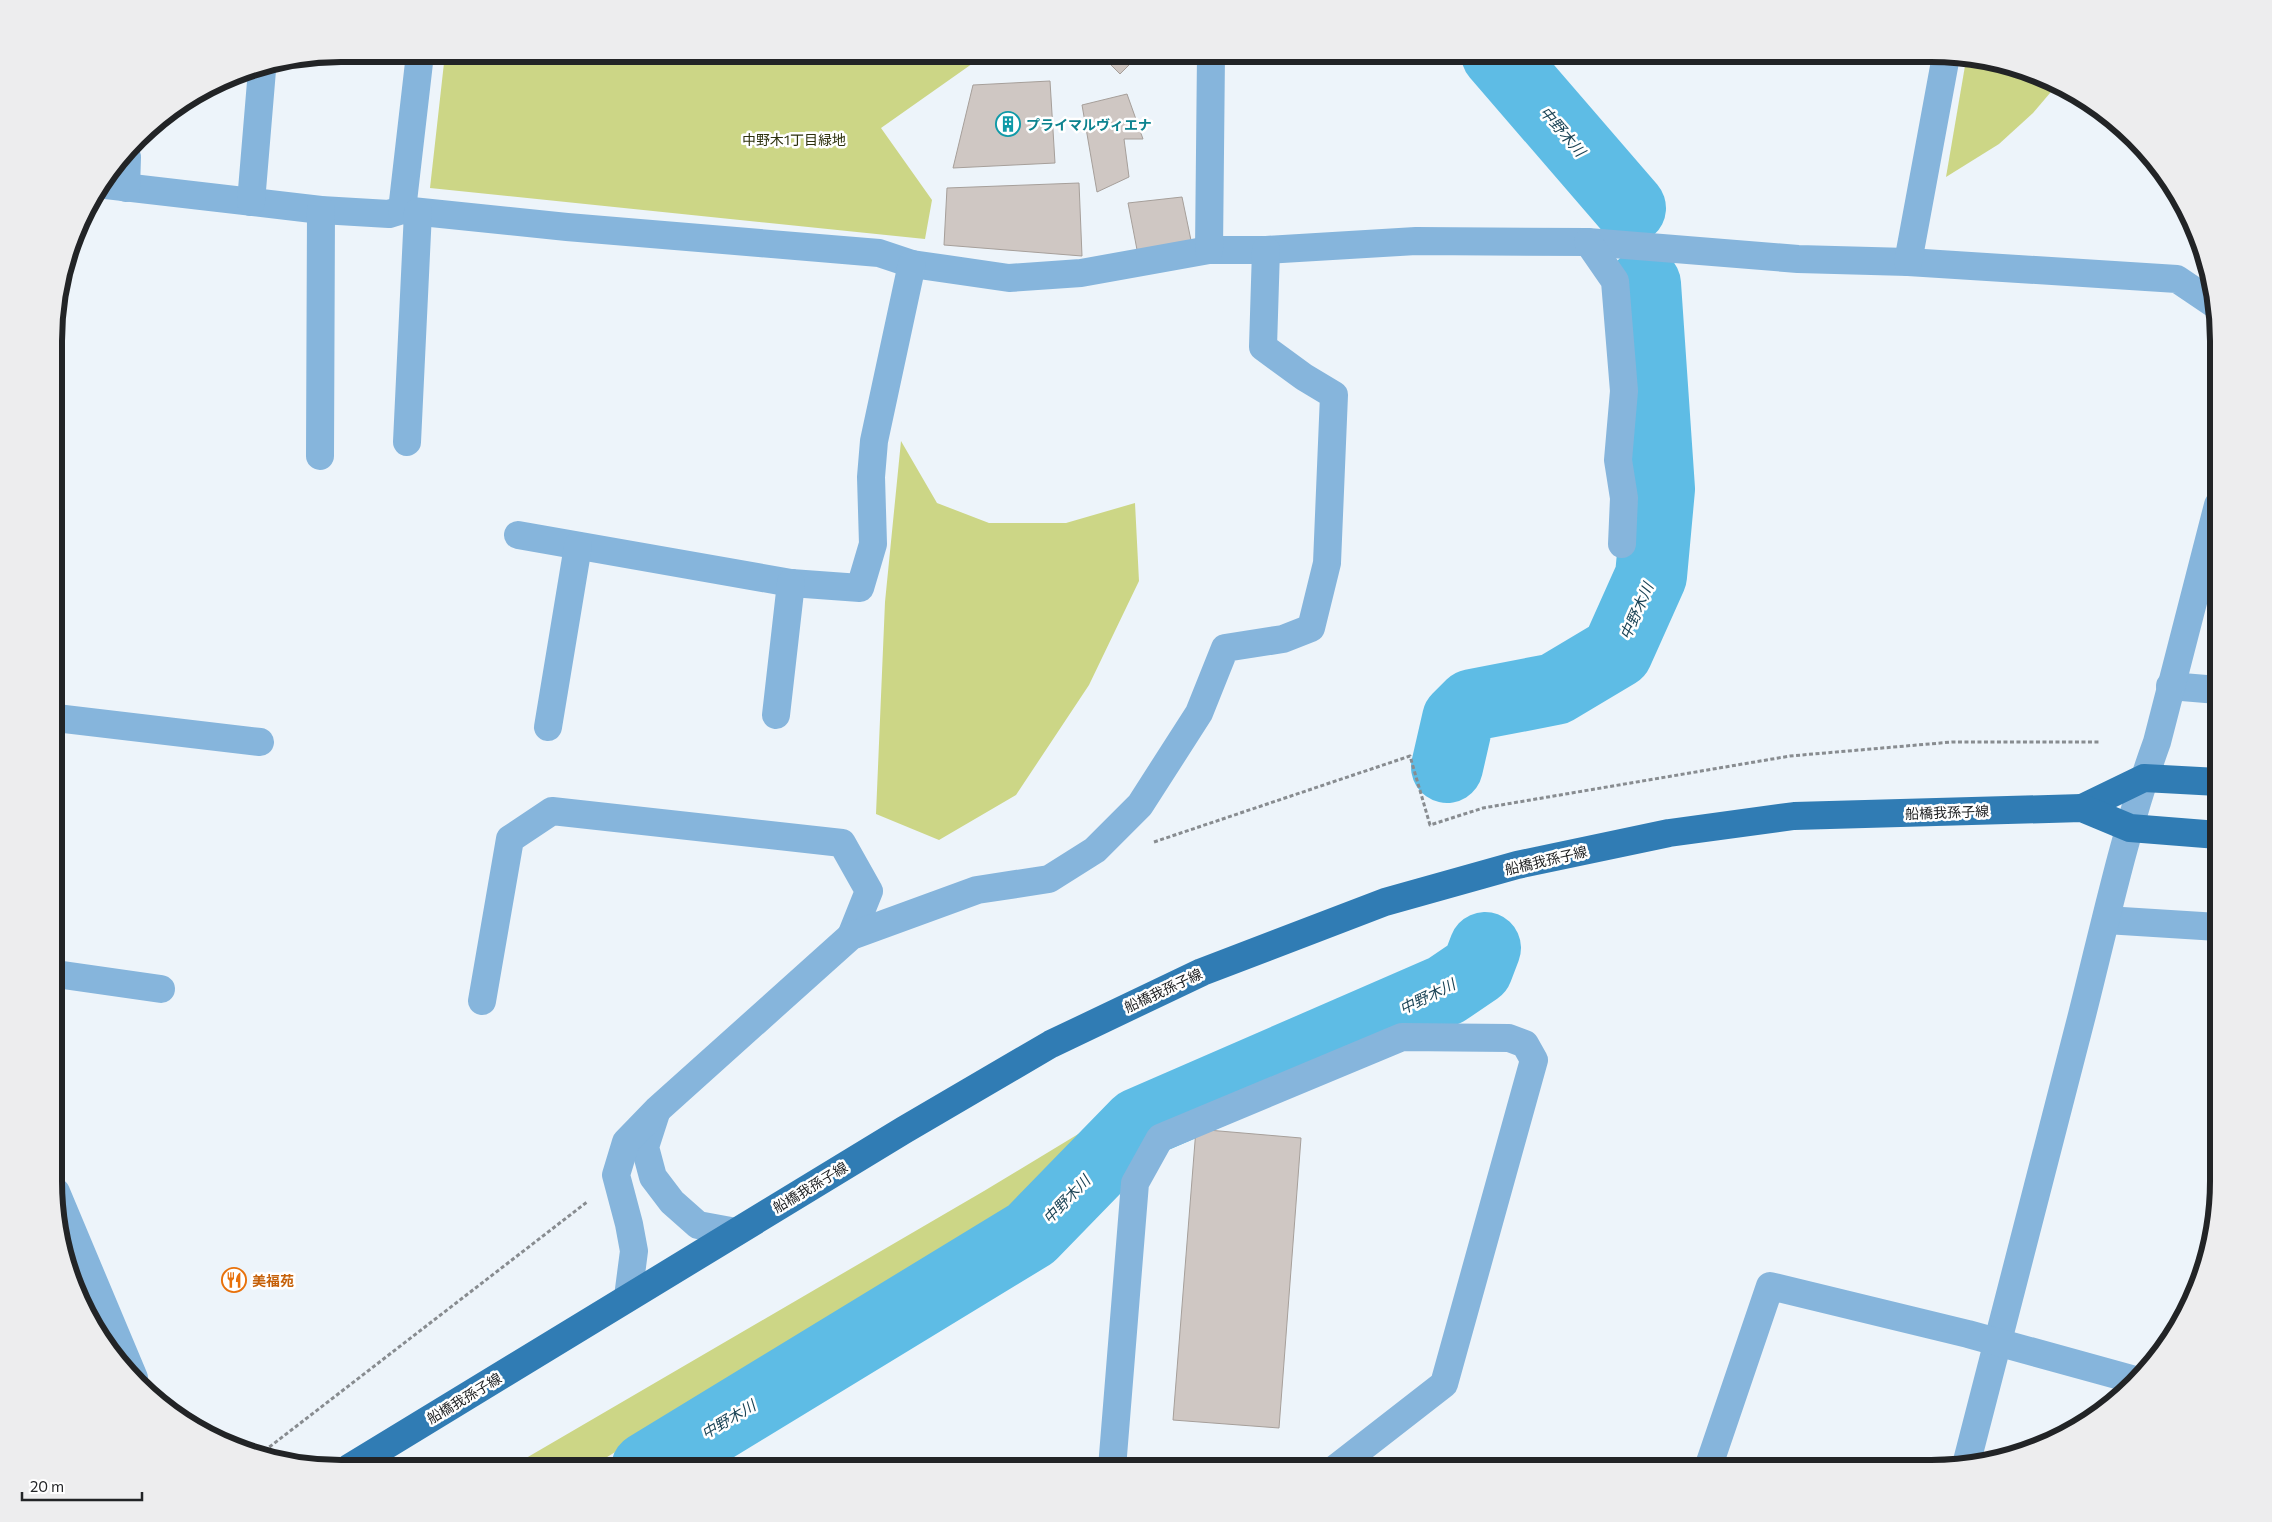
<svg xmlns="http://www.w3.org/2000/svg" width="2272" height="1522" viewBox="0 0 2272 1522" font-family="Commissioner,'Noto Sans JP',sans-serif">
<rect width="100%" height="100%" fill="#edf4fa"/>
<g fill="#ccd686">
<path d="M445,54H986L881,128L932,200L925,239L430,188Z"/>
<path d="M1966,60L2022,69L2056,86L2033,113L1999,144L1946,177Z"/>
<path d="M901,441L937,503L989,523H1066L1135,503L1139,581L1089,685L1016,795L939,840L876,814L885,602Z"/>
<path d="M1108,1116L1045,1191L589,1468H509L984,1191Z"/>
</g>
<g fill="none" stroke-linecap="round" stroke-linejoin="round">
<g stroke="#5ebce5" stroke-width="72">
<path d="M1497,54L1630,208"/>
<path d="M1447,767L1458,719L1472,705L1555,689L1617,652L1651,576L1659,489L1645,284"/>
<path d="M647,1468L1031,1234L1138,1124L1446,990L1477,969L1485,948"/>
</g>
</g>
<g fill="#cfc7c3" stroke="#a69f9a">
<path d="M1100,54H1140L1120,74Z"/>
<path d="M1050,81L1055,163L953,168L973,85Z"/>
<path d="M1127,94L1143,139H1124L1129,177L1097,192L1082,105Z"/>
<path d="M1079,183L1082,256L944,245L947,188Z"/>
<path d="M1182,197L1193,250L1139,260L1128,203Z"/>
<path d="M1196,1129L1301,1138L1279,1428L1173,1420Z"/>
</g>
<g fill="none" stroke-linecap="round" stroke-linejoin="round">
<g stroke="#888c90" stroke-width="3" stroke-dasharray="4 2.5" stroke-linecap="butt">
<path d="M1154,842L1410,756L1430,825L1483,808L1790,756L1952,742H2100"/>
<path d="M259,1455L587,1202"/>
</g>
<g stroke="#86b5dc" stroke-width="28">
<path d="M106,185L321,210L389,214L402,210L567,227L879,253L912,264L1009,278L1081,273L1209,250H1266L1416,241L1588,242L1798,259L1908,262L2177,279L2214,304"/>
<path d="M126,188L127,157"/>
<path d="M251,202L262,70"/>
<path d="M402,210L420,54"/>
<path d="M1588,242L1615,281L1624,391L1618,460L1624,498L1622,544"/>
<path d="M1209,250L1211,54"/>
<path d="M1908,262L1946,56"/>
<path d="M407,442L418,212"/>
<path d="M320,456L321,210"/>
<path d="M518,535L791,583L860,588L873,544L871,477L874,441L912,264"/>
<path d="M2170,686L2218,690"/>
<path d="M776,715L791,583"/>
<path d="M56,718L260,742"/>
<path d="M548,727L578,546"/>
<path d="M2106,920L2218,927"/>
<path d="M56,974L161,989"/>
<path d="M482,1001L510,839L552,811L842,843L869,891L851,936"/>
<path d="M656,1113L645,1147L653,1177L672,1202L698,1225L736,1232"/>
<path d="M56,1192L134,1378"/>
<path d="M628,1297L634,1251L629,1224L616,1175L626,1142L657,1110L851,936L977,890L1049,879L1095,850L1140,805L1199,713L1225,648L1283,639L1311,628L1327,563L1334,395L1304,377L1263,347L1266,250"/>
<path d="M1966,1465C2006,1315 2044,1165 2082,1015C2105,924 2125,830 2157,742L2218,505"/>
<path d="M1112,1468L1135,1183L1160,1138L1402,1037L1509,1038L1525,1044L1534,1060L1444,1384L1336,1468"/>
<path d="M1708,1468L1770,1286L1968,1334L2135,1380"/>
</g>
<g stroke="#307cb4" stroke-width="28">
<path d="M2082,808L2144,778L2218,782"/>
<path d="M349,1468L904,1130L1051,1044L1202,972L1385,902L1517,865L1669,833L1794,816L2082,808L2130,828L2218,835"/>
</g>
</g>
<defs>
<symbol id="building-ring" viewBox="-11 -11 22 22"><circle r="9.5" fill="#fff" stroke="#0f9aa8" stroke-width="1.5"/><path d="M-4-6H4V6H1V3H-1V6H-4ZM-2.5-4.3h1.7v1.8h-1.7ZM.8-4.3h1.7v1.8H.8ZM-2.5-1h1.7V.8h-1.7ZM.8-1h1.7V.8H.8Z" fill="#0f9aa8"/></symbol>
<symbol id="restaurant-ring" viewBox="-11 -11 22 22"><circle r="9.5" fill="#fff" stroke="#e8710a" stroke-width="1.5"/><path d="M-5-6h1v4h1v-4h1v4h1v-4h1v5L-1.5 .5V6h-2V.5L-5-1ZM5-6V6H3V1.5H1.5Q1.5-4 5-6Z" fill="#e8710a"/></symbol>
</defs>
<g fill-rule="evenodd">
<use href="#building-ring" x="994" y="110" width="28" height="28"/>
<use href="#restaurant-ring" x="220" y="1266" width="28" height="28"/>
</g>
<g text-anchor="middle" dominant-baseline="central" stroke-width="5" stroke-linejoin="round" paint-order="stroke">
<g font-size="14" font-weight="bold" fill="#0d838f" stroke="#fff" text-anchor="start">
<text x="1026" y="124">プライマルヴィエナ</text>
</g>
<g font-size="14" fill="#2d310d" stroke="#fff">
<text x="794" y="139">中野木1丁目緑地</text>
</g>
<g font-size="14" fill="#222426" stroke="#fff">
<text transform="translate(1947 812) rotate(-2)">船橋我孫子線</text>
<text transform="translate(1546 860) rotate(-13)">船橋我孫子線</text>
<text transform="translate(1163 990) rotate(-25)">船橋我孫子線</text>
<text transform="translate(810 1187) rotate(-31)">船橋我孫子線</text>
<text transform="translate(464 1398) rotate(-31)">船橋我孫子線</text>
</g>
<g font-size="14" font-weight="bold" fill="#c56008" stroke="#fff" text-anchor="start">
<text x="252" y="1280">美福苑</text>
</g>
<g font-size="15" font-style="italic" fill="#1b4456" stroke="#fff">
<text transform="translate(1563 131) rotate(49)">中野木川</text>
<text transform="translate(1636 611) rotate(-66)">中野木川</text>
<text transform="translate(1427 996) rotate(-26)">中野木川</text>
<text transform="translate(1066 1199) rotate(-46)">中野木川</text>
<text transform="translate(728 1419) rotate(-31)">中野木川</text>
</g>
</g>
<path d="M0 0H2272V1522H0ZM341 62H1931A279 279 0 0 1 2210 341V1181A279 279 0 0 1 1931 1460H341A279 279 0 0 1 62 1181V341A279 279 0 0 1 341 62Z" fill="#ededee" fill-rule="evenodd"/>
<path fill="none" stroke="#222426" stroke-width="6" d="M341 62H1931A279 279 0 0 1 2210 341V1181A279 279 0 0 1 1931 1460H341A279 279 0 0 1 62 1181V341A279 279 0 0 1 341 62Z"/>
<path d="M22 1492v8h120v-8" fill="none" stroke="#222426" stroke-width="2.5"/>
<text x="30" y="1492" font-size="15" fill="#222426" stroke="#ffffff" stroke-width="4" paint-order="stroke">20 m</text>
</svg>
